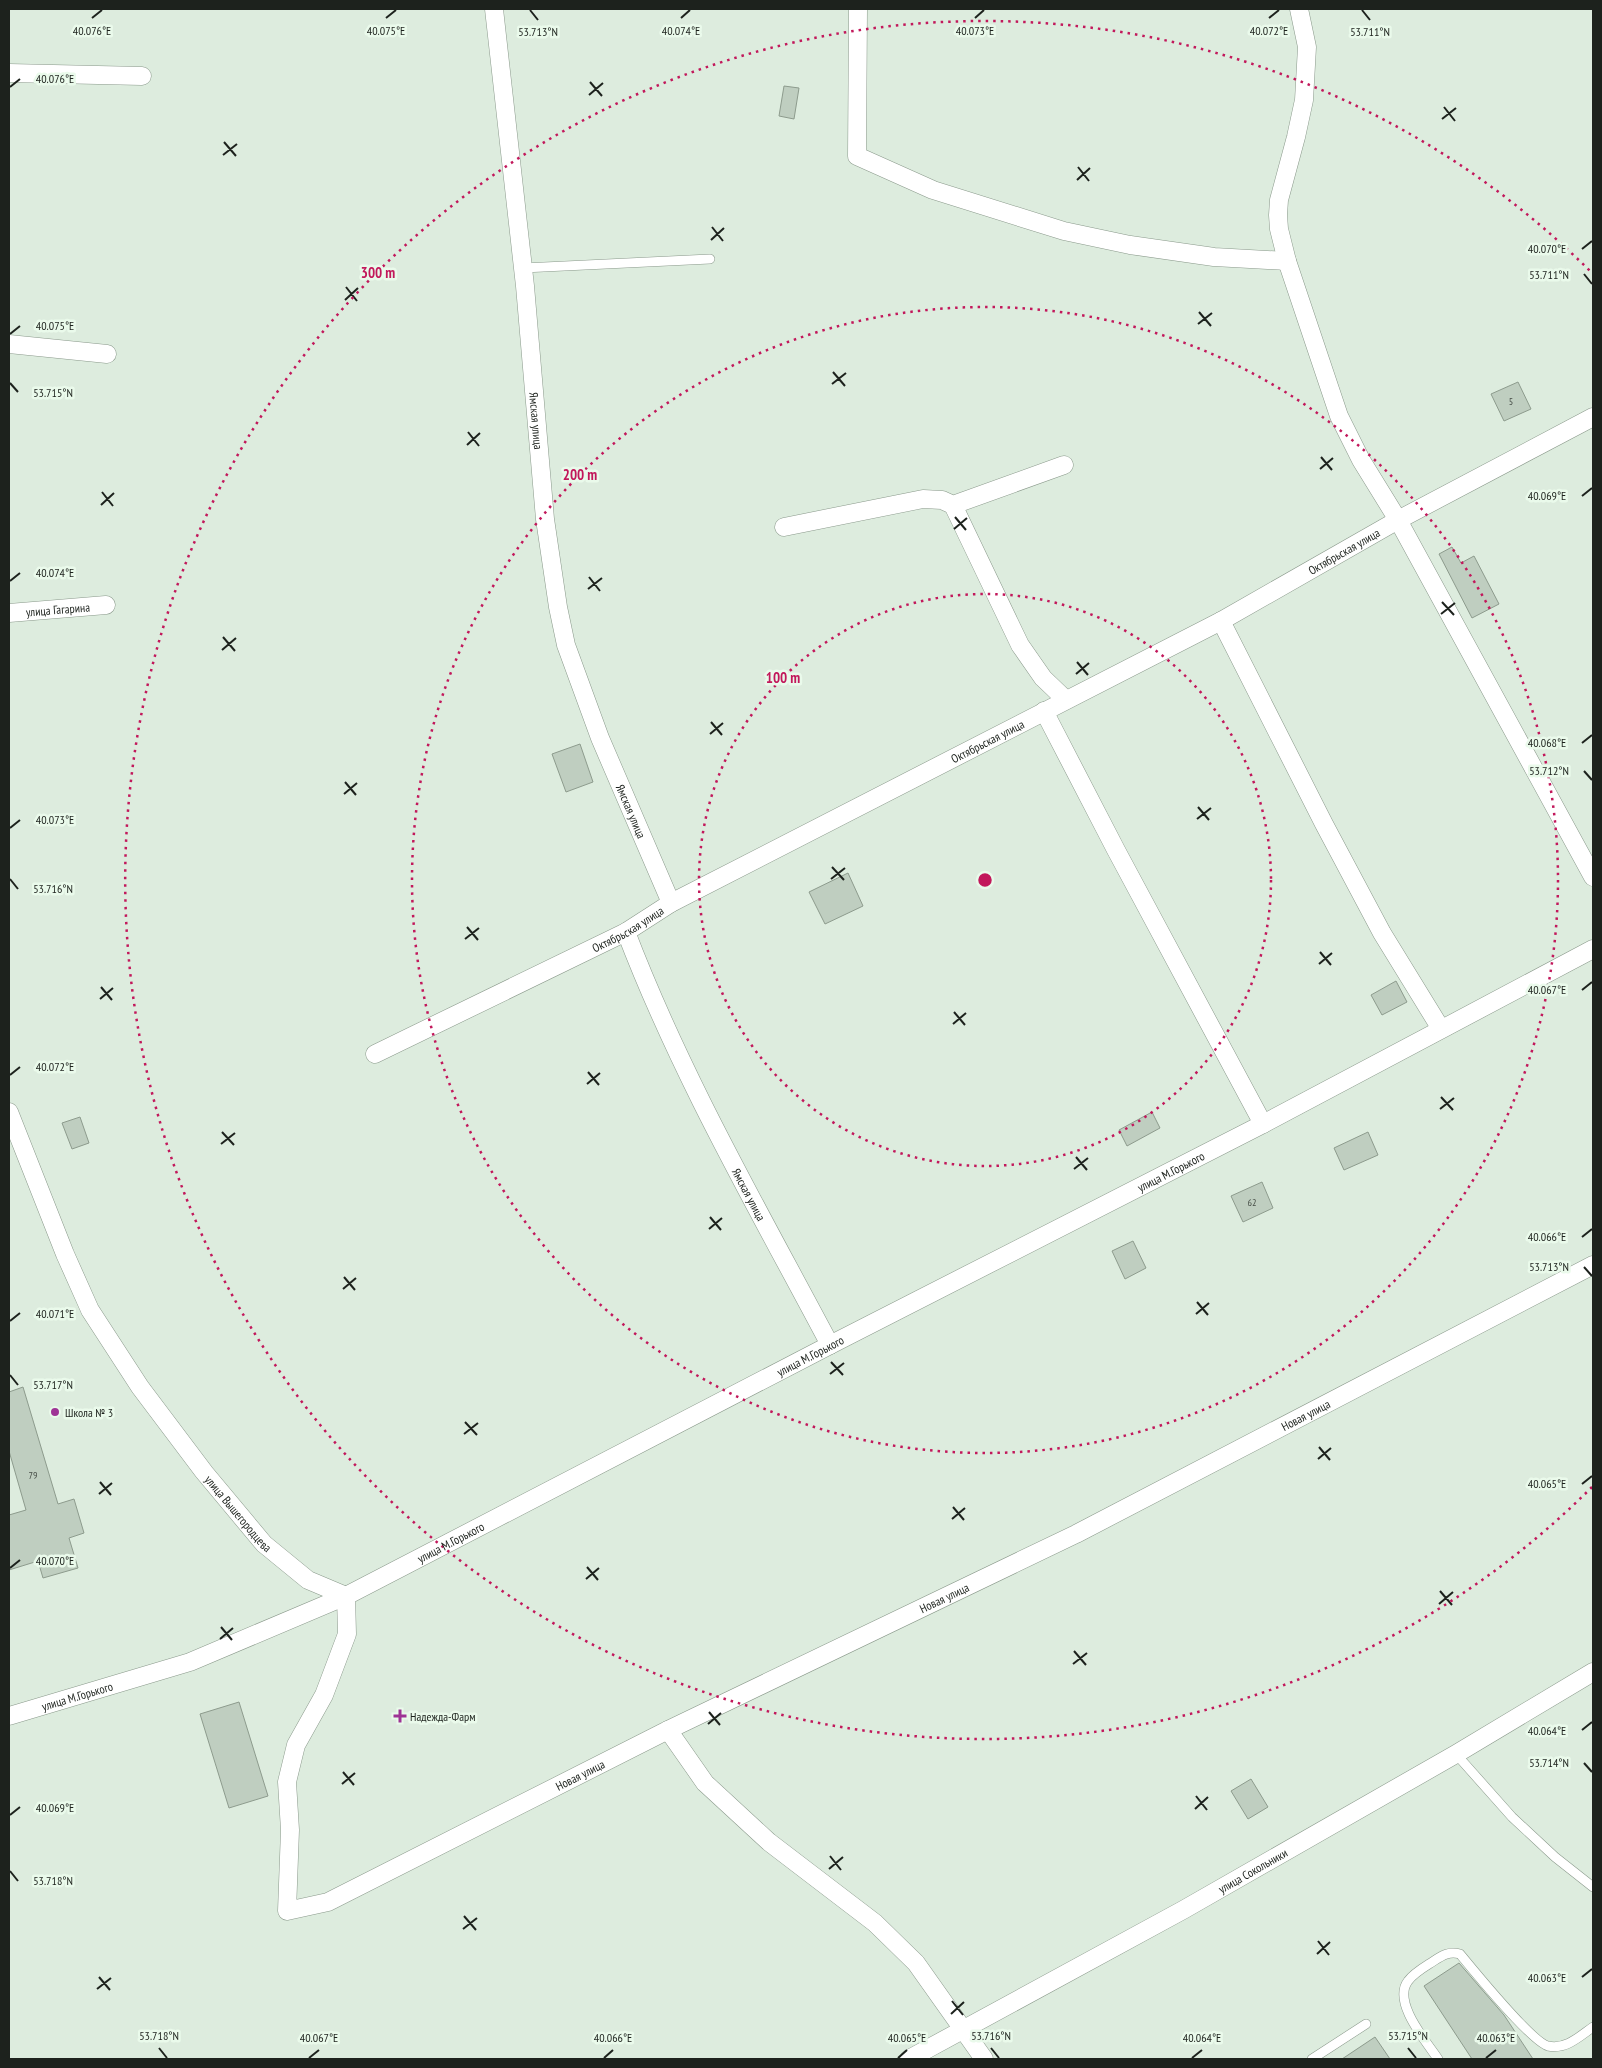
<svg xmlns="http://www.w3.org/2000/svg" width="1602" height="2068" viewBox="0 0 1602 2068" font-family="'PT Sans Narrow',sans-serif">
<rect width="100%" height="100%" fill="#ddecde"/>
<g fill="#bfcec0" stroke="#8d9b8d">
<path d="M784,86L799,88L794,119L779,116Z"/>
<path d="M1518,382L1531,409L1504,421L1491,394Z"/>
<path d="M1452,547L1461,563L1474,556L1499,604L1472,618L1439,554Z"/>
<path d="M580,744L593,782L566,792L552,754Z"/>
<path d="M848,873L863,906L825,924L809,892Z"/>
<path d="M1396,981L1407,1002L1382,1015L1371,995Z"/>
<path d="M1152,1112L1160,1128L1127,1146L1119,1130Z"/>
<path d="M80,1117L89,1143L72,1149L62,1123Z"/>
<path d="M1368,1132L1378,1155L1344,1170L1334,1148Z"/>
<path d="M1262,1182L1273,1208L1243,1222L1231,1196Z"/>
<path d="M1133,1241L1146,1268L1125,1279L1112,1251Z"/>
<path d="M23,1387L58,1504L74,1499L84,1533L69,1538L78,1568L43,1578L38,1561L9,1570V1515L26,1510L9,1451V1392Z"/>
<path d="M239,1702L268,1796L229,1808L200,1714Z"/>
<path d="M1251,1779L1268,1807L1248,1819L1231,1791Z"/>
<path d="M1459,1963L1504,2015L1533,2059H1472L1424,1986Z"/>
<path d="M1375,2037L1390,2059H1342Z"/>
</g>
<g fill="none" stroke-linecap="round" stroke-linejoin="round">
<defs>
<g id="lane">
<path d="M523,268L710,259"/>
<path d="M1456,1754L1512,1817L1555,1857L1593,1887"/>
<path d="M1312,2059L1366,2024"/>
<path d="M1438,2059C1426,2041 1392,2002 1408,1981C1413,1974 1421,1969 1429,1964C1439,1958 1447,1950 1460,1954C1474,1971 1532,2042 1548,2046C1566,2050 1580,2036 1593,2027"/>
</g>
<g id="street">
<path id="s1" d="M494,9L525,286L545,519L558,607L566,645L600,738L671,903"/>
<path d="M858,9L857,156L933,190L1064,231L1130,245L1214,257L1287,261"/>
<path d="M1299,9L1307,47L1304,100L1296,137L1279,200L1278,215L1279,229L1287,261L1339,416L1361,460L1398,520L1593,877"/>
<path d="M9,73L142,76"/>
<path d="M9,344L107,354"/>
<path d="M953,505L1020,645L1043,678L1066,700"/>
<path d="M784,527L923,499L942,500L953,505L1064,465"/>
<path id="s2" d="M9,613L106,605"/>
<path d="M1221,621L1324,824L1382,933L1441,1029"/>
<path d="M1044,711L1116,850L1263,1124"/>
<path id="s3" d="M626,932C681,1076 758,1209 830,1345"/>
<path id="s4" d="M375,1054L626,932L671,903L1221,621L1398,520L1593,417"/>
<path id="s5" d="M9,1112L65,1254L90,1310L140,1387L204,1472L264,1544L308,1580L346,1596L347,1634L324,1695L296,1745L287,1782L290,1830L287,1911L328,1902L668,1730L1076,1534L1593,1265"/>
<path id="s6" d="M9,1716L190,1662L346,1596L830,1345L1263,1124L1593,949"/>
<path d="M668,1730L705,1783L769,1842L875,1923L916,1963L984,2059"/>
<path id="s7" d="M909,2059L1183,1910L1456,1754L1593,1672"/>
</g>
</defs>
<use href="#lane" stroke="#8a998b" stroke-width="10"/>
<use href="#street" stroke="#8a998b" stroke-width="19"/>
<use href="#lane" stroke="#fff" stroke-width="9"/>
<use href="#street" stroke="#fff" stroke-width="18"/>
</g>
<path fill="none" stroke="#1d221d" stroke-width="2" d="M530,10L538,20M1362,10L1370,20M92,18L102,10M386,18L396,10M681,18L690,10M975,18L984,10M1269,18L1279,10M590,82L602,96M10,87L20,79M589,95L603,83M1444,107L1455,121M1442,119L1456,108M224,142L236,156M223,155L237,144M1078,167L1089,181M1077,180L1090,168M712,227L723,241M711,240L724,228M1582,249L1592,241M1584,274L1592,284M346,287L357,301M345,300L358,288M1199,312L1211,326M1198,324L1212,313M10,334L20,326M833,372L845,386M10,383L18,392M832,384L846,373M468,432L479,446M467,445L480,433M1321,457L1332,470M1320,469L1333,458M102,492L113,506M1582,496L1592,488M101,505L114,493M955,517L966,530M954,529L967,518M589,577L600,591M10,581L20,573M588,589L602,578M1442,602L1454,615M1441,614L1455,603M223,637L235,651M222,650L236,638M1077,662L1088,675M1076,674L1089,663M711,722L722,735M710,734L723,723M1582,743L1592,735M1584,771L1592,780M345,782L356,795M344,794L357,783M1198,807L1209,820M1197,819L1211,808M10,828L20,820M832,867L844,880M10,879L18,889M831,879L845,868M467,927L478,940M465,939L479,928M1320,952L1331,965M1319,964L1332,953M101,987L112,1000M1582,990L1592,982M100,999L113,988M954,1012L965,1025M953,1024L966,1013M588,1072L599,1085M10,1075L20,1067M587,1084L600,1073M1441,1097L1453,1110M1440,1109L1454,1098M222,1132L234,1145M221,1144L235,1133M1076,1157L1087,1170M1074,1169L1088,1158M710,1217L721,1230M709,1229L722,1218M1582,1237L1592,1229M1584,1267L1592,1276M344,1277L355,1290M343,1289L356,1278M1197,1302L1208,1315M1196,1314L1209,1303M10,1321L20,1313M831,1362L843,1375M830,1374L844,1363M10,1375L18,1385M465,1422L477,1435M464,1434L478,1423M1319,1447L1330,1460M1318,1459L1331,1448M100,1482L111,1495M1582,1484L1592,1476M99,1494L112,1483M953,1507L964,1520M952,1519L965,1508M587,1567L598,1580M10,1568L20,1560M586,1579L599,1568M1440,1591L1452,1605M1439,1604L1453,1592M221,1627L232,1640M220,1639L233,1628M1074,1651L1086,1665M1073,1664L1087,1653M709,1712L720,1725M708,1724L721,1713M1582,1730L1592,1722M1584,1763L1592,1772M343,1772L354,1785M342,1784L355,1773M1196,1796L1207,1810M1195,1809L1208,1797M10,1815L20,1807M830,1856L841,1870M829,1869L843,1857M10,1871L18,1881M464,1916L476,1930M463,1929L477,1918M1318,1941L1329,1955M1317,1954L1330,1942M99,1977L110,1990M1582,1977L1592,1969M97,1989L111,1978M952,2001L963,2015M951,2014L964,2002M159,2048L167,2058M991,2048L999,2058M1408,2048L1416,2058M309,2058L319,2050M604,2058L613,2050M898,2058L907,2050M1192,2058L1202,2050M1486,2058L1496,2050"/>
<g fill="none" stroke="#c2185b" stroke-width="2.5" stroke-dasharray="2.5 5">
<circle cx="985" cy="880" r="286"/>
<circle cx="985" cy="880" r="573"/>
<path d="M1592 1487A859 859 0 1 1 1592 273"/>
</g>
<g fill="#9e3395" stroke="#eafaeb" stroke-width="2">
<circle cx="55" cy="1412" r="5"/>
<path d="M397.5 1708.5h5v5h5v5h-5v5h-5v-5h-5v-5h5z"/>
</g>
<g text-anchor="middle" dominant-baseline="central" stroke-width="5" stroke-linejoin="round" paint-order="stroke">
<g font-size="10" fill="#464d46">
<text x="1511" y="401">5</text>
<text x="1252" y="1202">62</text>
<text x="33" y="1475">79</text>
</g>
<g font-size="12" fill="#1d221d" stroke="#eafaeb">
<text stroke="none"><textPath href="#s1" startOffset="414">Ямская улица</textPath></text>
<text stroke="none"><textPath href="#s4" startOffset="1092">Октябрьская улица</textPath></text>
<text stroke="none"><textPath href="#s2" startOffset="49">улица Гагарина</textPath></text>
<text stroke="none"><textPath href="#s4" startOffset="688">Октябрьская улица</textPath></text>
<text stroke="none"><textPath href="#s1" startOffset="819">Ямская улица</textPath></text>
<text stroke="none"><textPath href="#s4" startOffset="282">Октябрьская улица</textPath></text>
<text stroke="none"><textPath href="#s6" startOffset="1286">улица М.Горького</textPath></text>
<text stroke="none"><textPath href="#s3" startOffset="290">Ямская улица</textPath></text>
<text stroke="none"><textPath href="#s6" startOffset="881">улица М.Горького</textPath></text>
<text stroke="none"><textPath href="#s5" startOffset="2066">Новая улица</textPath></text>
<text stroke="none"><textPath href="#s5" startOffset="466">улица Вышегородцева</textPath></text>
<text stroke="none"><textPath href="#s6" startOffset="476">улица М.Горького</textPath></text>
<text stroke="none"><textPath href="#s5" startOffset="1661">Новая улица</textPath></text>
<text stroke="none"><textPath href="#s6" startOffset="71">улица М.Горького</textPath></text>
<text stroke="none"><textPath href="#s5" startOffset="1256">Новая улица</textPath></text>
<text stroke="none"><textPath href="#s7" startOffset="392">улица Сокольники</textPath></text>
</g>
<g font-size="12" fill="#1d221d" stroke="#eafaeb" text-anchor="start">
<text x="65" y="1412">Школа № 3</text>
<text x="410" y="1716">Надежда-Фарм</text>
</g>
</g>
<g font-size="12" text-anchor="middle" fill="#1d221d" stroke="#eafaeb" stroke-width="5" stroke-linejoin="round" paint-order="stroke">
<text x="386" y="35">40.075°E</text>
<text x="92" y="35">40.076°E</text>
<text x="681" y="35">40.074°E</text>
<text x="975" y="35">40.073°E</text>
<text x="1269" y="35">40.072°E</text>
<text x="1370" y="36">53.711°N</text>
<text x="538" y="36">53.713°N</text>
<text x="55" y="83">40.076°E</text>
<text x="1547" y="253">40.070°E</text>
<text x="1549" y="279">53.711°N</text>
<text x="55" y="330">40.075°E</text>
<text x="53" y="397">53.715°N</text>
<text x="1547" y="500">40.069°E</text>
<text x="55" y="577">40.074°E</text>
<text x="1547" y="747">40.068°E</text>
<text x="1549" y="775">53.712°N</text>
<text x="55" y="824">40.073°E</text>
<text x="53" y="893">53.716°N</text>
<text x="1547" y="994">40.067°E</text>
<text x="55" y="1071">40.072°E</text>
<text x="1547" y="1241">40.066°E</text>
<text x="1549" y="1271">53.713°N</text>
<text x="55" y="1318">40.071°E</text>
<text x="53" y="1389">53.717°N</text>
<text x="1547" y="1488">40.065°E</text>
<text x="55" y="1565">40.070°E</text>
<text x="1547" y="1735">40.064°E</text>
<text x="1549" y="1767">53.714°N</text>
<text x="55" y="1812">40.069°E</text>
<text x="53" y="1885">53.718°N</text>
<text x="1547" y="1982">40.063°E</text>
<text x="159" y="2040">53.718°N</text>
<text x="991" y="2040">53.716°N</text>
<text x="1408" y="2040">53.715°N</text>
<text x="319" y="2042">40.067°E</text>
<text x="613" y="2042">40.066°E</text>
<text x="907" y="2042">40.065°E</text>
<text x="1202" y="2042">40.064°E</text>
<text x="1496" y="2042">40.063°E</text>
</g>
<circle cx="985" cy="880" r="8" fill="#c2185b" stroke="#eafaeb" stroke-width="2.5"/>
<g font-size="15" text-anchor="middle" font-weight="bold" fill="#c2185b" stroke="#eafaeb" stroke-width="5" stroke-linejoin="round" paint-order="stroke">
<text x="378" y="278">300 m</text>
<text x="580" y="480">200 m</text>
<text x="783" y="683">100 m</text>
</g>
<rect width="1602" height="2068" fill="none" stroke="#1d221d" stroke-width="20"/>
</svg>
